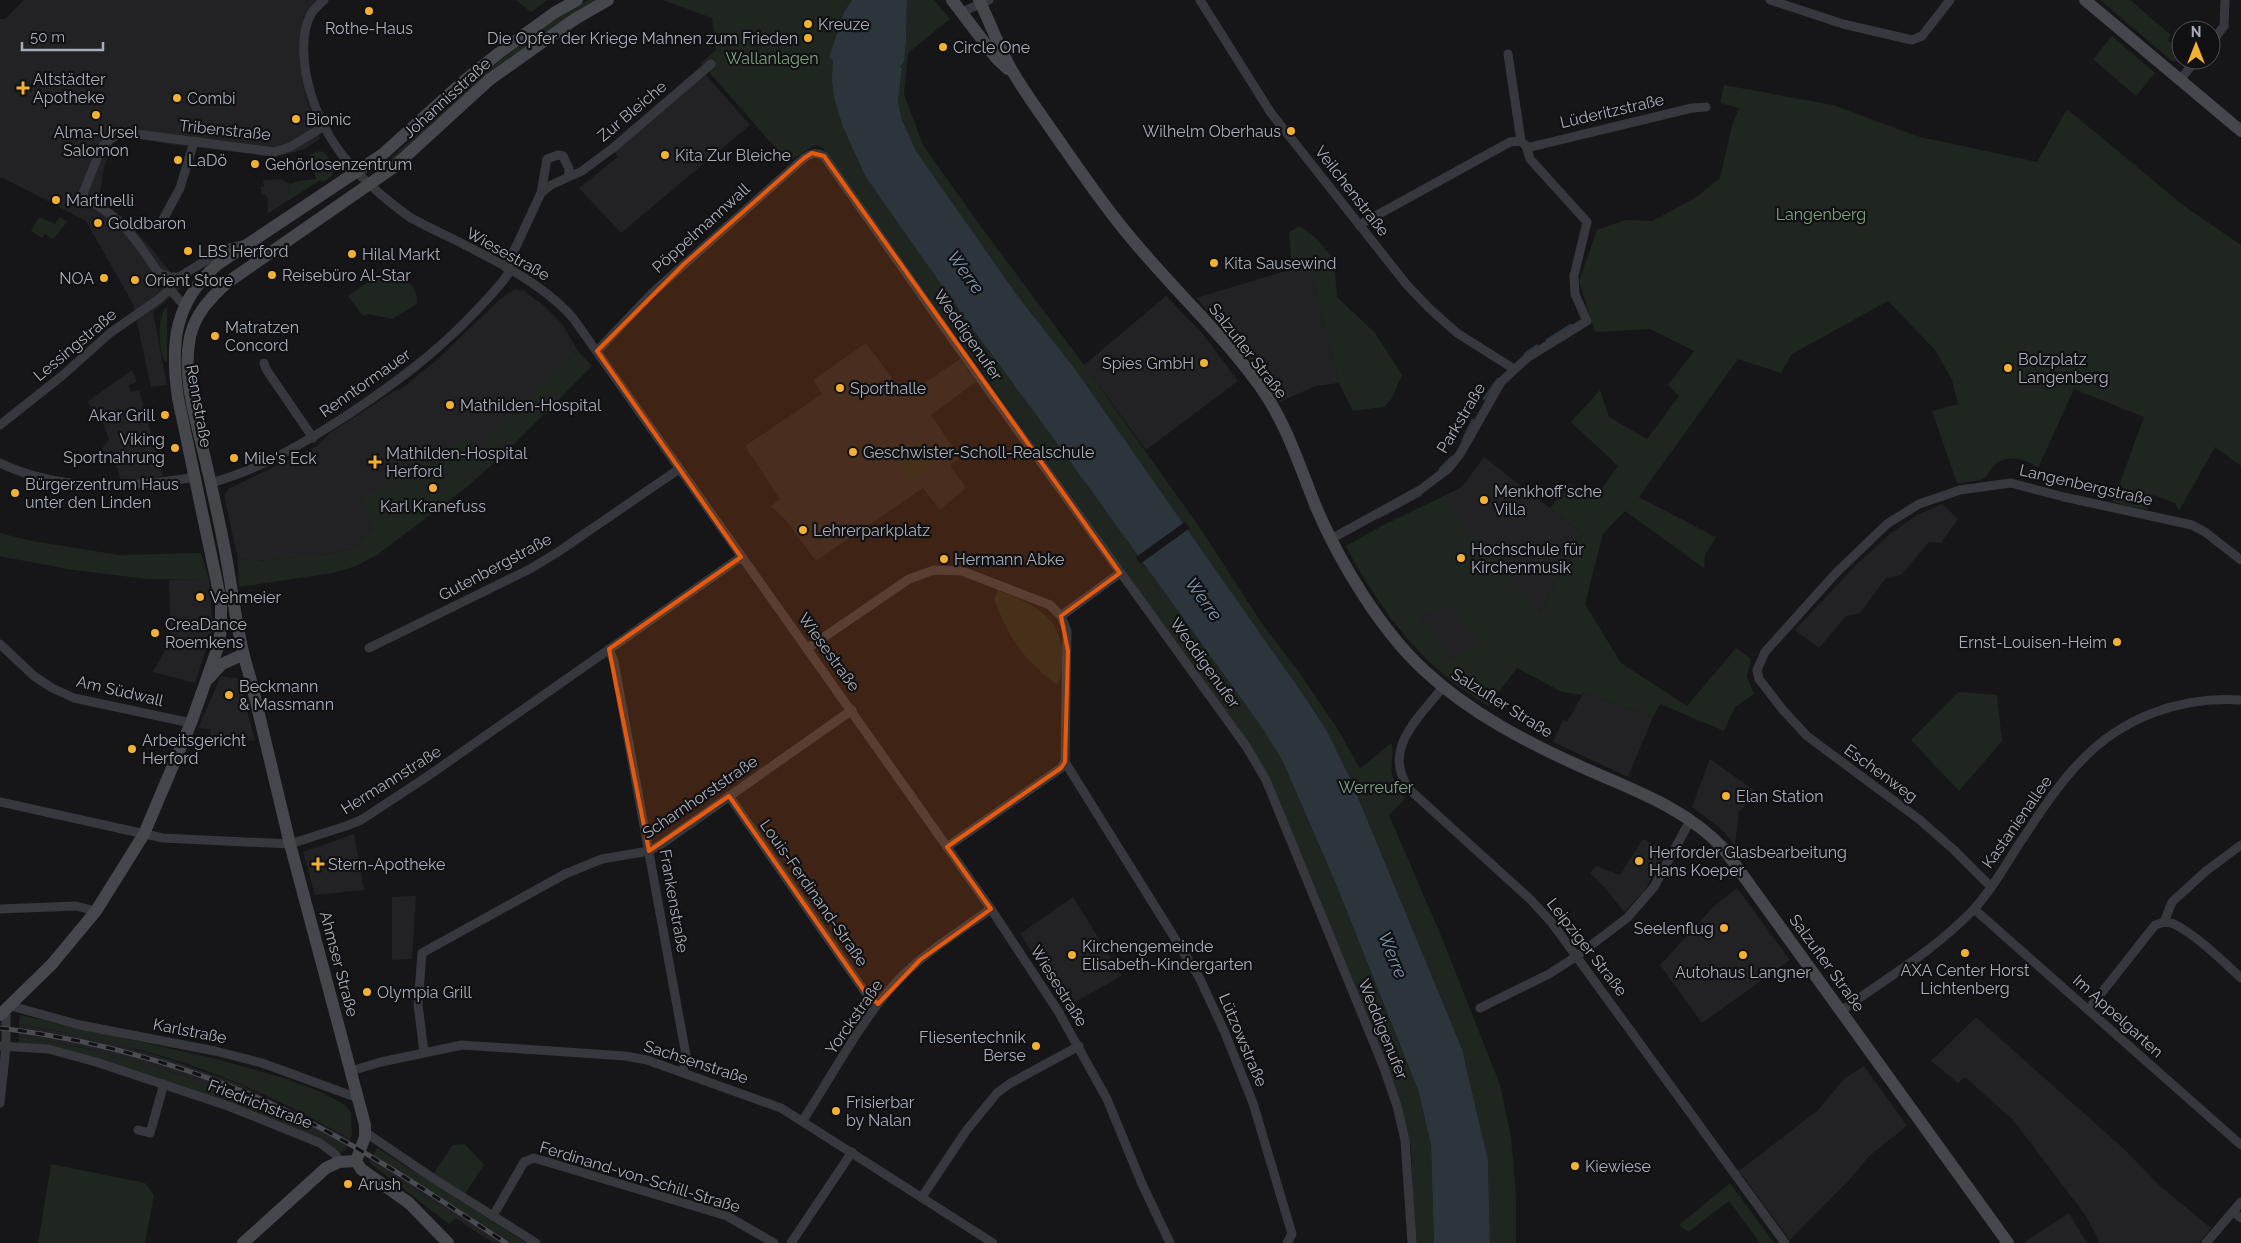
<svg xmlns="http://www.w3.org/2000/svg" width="2241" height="1243" viewBox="0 0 2241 1243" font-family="Raleway,sans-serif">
<rect width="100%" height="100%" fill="#161618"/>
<g fill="#222225">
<path d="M24,0H322L310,12L303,73L307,100L320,139L305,149L276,157L168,144L129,136L114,141L104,168L99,198L125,220L152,249L182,287L153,312L167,385L151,387L133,304L86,221L3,178H0V19H5Z"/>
<path d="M705,74L750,125L621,233L579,188L618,157L614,152Z"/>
<path d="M282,179L290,184L286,202L267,214L268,199L266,195L261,194V187H264L263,180Z"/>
<path d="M1309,265L1339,383L1315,386L1280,402L1250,360L1196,298L1292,269Z"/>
<path d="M515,289L524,291L543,305L563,325L578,351L486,445L374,528L354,548L317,557H294L258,561V558L238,560L225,500V494L228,489L317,446L330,433L396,390L401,389L438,359L500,299Z"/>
<path d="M1166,296L1202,333L1238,381L1146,450L1084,365Z"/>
<path d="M866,343L905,396L960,359L976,382L931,415L960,458L950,465L966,488L940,510L923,488L816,561L784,518L771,506L780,499L745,446L822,394L813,380Z"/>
<path d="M132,370L137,382L129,385L131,392L139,390L163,476L121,482L112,450L104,456L99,452L109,440L101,417L87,402Z"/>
<path d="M1484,457L1583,534L1540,612L1453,667L1391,618L1359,570L1346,546L1384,525L1462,487Z"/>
<path d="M1942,504L1958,519L1941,543L1929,542L1901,575L1886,578L1859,614L1846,616L1819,648L1795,630L1856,565L1891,533L1917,515Z"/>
<path d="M169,580H209L213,628L195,683L153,672L170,641Z"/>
<path d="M221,676L239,679L255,741L211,736L210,729L198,728Z"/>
<path d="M1584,692L1653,717L1628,777L1553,742L1563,720L1567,722Z"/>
<path d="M1710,759L1759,794L1739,811L1735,845L1720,828L1692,807Z"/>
<path d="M354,834L364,890L315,895L303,852Z"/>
<path d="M1643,839L1666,852L1644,891L1624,912L1607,890L1590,873L1596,866L1620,875Z"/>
<path d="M1737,888L1790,960L1702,1023L1660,965L1714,906Z"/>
<path d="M416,896L412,959L392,960V897Z"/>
<path d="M1073,897L1122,976L1068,1006L1020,934Z"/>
<path d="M1976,1017L2124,1149L2159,1185L2211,1228L2199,1243H2100L2086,1216L2013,1120L1965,1077L1958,1083L1931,1061Z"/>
<path d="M19,1024L105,1040L177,1062L239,1084L350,1139L345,1150L257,1106L175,1073L81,1047L19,1037Z"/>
<path d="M1864,1066L1907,1126L1869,1156L1851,1178L1790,1240L1739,1171L1818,1110L1844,1079Z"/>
<path d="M373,1155L412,1179L513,1243H493L370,1161Z"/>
<path d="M2069,1213L2087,1243H2023Z"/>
</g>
<g fill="#1e261f" fill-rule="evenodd">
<path d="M516,0H548L531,12Z"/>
<path d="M588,0H597C519,44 459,101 393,161L391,158L456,100L471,83L543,27Z"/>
<path d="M663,0H852L844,12L829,57L833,61L843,127L865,176L966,320L1051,435L1263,729L1283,762L1336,884L1418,1090L1431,1145L1434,1243H1415L1411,1147L1405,1122L1269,778L1249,742L1128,577L823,148L815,145L788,162L701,63L716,50L712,18Z"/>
<path d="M907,0H934L950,19L908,53L904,94L923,145L979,224L1084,365L1200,528L1263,625L1299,672L1339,731L1360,769L1391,743C1395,753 1390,763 1392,774C1394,783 1400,791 1405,799L1389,815L1442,938L1500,1085L1511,1137L1516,1195V1243H1490L1488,1160L1462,1049L1350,778L1328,733L1309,703L1075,369L1017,295L916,151L902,120L898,102L902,69L900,68L906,47Z"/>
<path d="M2100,0H2130L2171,35L2167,40L2172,43L2176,39L2181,43V60H2186L2179,62L2172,61Z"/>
<path d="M2112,36L2155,73L2136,96L2093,59Z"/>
<path d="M1724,85L1833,105L1920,137L2037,162L2067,109L2184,206L2241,245V466L2215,447L2179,511L2175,503L2153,495L2146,510L2113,502L2144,417L2074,389L2038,468C2026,459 2011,454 1997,463C1991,467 1989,477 1980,480C1973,482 1964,482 1957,483L1932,411L1958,404L1952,380L1935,350L1888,301L1792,354L1781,373L1738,359L1639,497L1716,537L1705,555L1704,568L1625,511L1603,534L1585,604L1621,663L1687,706L1736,648L1751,659L1747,677L1754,694L1735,707L1724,731L1660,704L1653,717L1584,692L1581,695L1562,692L1517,668L1488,706C1474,696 1457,687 1444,675C1403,640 1371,594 1346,546L1384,525L1441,498L1490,557L1540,612L1583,534L1550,508L1570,484L1594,499L1618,466L1571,422L1600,390L1609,417L1647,439L1679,396L1668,385L1694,351L1650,329L1595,332L1579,281L1597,230L1625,220L1652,221L1695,198L1720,178L1732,126L1739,108L1720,103ZM1451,606L1479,640L1452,660L1417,616Z"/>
<path d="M319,151L324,152C330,160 336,167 331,177L323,182L319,181L286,202L290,184L298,181L316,179L310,155Z"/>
<path d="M39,217L55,224L60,217L67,222L53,239L45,234L42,238L31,231Z"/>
<path d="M1300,226L1317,239L1334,260L1337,297L1375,333L1402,375L1392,398L1384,407L1353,411L1339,383L1309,265L1292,269L1289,232Z"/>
<path d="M384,271C401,274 419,285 417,304L392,319L368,314L363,316L348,296Z"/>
<path d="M167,307V361L165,362C159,352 156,314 167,307Z"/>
<path d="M578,351L592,366L509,449L467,487L377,555L356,566L333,573L239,587L238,560L258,558L259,561L294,557H317L354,548L374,528L361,498L437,450L441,455L465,439L476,453Z"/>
<path d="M922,442L936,462L910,480L896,460Z"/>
<path d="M0,533L32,541L119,555L201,553L209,580L147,579L73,570L4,557L0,556Z"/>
<path d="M998,590C1032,604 1064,616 1062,659C1062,669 1062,677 1057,685C1021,656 1011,642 994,599Z"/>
<path d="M1958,692L1997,695L2002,741L1959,791L1911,740Z"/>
<path d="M20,1015L217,1059L287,1079L321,1092L344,1104L351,1112L352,1135L350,1139C314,1119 278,1100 240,1084C170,1054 95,1037 19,1024Z"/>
<path d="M19,1037C101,1048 181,1071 257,1105C287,1119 316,1135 345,1150L342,1153L329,1145L211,1097L19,1043Z"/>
<path d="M465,1144L484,1165L464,1195L433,1174L453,1145Z"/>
<path d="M377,1148L526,1243H513L373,1155Z"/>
<path d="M370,1161L457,1218L449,1224L371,1164Z"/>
<path d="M51,1164L145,1183L154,1195L145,1243H38Z"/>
<path d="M1730,1183L1774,1243H1760L1729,1201L1688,1232L1679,1225Z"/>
</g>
<path fill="#2c353c" d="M852,0H907L906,41L904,61L900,67L902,68L898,102L902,120L916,151L1017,295L1075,369L1309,703L1328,733L1350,778L1462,1049L1488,1160L1490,1243H1434L1431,1145L1418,1090L1336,884L1283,762L1263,729L1051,435L966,320L865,176L843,127L834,97L832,80L833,61L829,57L844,12Z"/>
<path fill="#161618" d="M1185,522L1190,528L1140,564L1136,557Z"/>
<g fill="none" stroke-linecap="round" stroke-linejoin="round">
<g stroke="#2c353c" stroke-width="3">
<path d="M1547,340L1571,325"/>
<path d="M1525,354L1537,346"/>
<path d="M1484,399L1498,379"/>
<path d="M1463,440L1473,420"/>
<path d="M1440,469L1452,457"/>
<path d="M1379,517L1420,495"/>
</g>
<g stroke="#37383d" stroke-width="9">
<path d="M324,0C320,4 314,9 311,14C302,31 303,56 306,74C319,140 358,180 411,218C462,245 535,274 573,318L991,909L1058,1011L1107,1099L1142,1184L1170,1243"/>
<path d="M1200,0L1271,113L1407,285L1430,309L1457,333L1514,369"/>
<path d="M1770,0L1843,24L1912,40L1922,36L1950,0"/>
<path d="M962,12L989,0"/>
<path d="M2211,43L2224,26L2225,0"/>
<path d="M1508,54L1521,141"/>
<path d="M2180,80L2196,60"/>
<path d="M541,193L551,185L582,171L613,148L711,64"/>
<path d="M1359,225L1510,142L1521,141L1526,146L1530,147L1692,108L1706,107"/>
<path d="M159,227L180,188L194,142"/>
<path d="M506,268L541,193L547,159L558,155L563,156L569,169V176"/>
<path d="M159,273L170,277H179L225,249L242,245"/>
<path d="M184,305C157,278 142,239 111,215C102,208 92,202 82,196L100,151L105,143L121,132L274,152L290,147L323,127"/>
<path d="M597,351L652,293L804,158C812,153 816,152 824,156L977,374L1246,746L1266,780L1384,1068L1397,1106L1405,1140L1412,1243"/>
<path d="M264,363L266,369L313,438"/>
<path d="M0,425L63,375L110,333L159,299L170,289"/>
<path d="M0,463C61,492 131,488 196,477"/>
<path d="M211,483C261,469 306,442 349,414C394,384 436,353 473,314C486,300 500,287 510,271"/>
<path d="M1331,539L1420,490L1448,469L1460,454L1501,382L1527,358L1587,321L1575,294L1574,276L1587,222L1530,159L1526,146"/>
<path d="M1061,616L1120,573"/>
<path d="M0,644L34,676L52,688L74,698L191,723"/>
<path d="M369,648L530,569L558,552L679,469"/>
<path d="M808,648L909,579L934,570L962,571L1050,605L1061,616L1067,631L1065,762L1061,768L947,847"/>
<path d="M609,649L614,662L686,1055L683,1072"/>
<path d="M1443,687C1419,718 1379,751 1411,791L1531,900L1552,923L1785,1243"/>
<path d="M1065,762L1199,977L1225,1033L1253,1103L1292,1234L1287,1243"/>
<path d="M729,796L865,992L878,1004"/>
<path d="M0,802L163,838L290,844L346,826L361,820L425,778L741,557"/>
<path d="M1991,887L1954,850L1920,820L1807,736L1783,710L1759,679L1757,670L1765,652L1836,573L1887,524L1919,504L1960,490L2011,483L2064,497L2192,525L2205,532L2241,560"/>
<path d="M0,909L76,906L96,911"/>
<path d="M1974,909L2241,1145"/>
<path d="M2164,922L2172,902L2206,871L2241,845"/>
<path d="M11,1006L80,1025L215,1051L262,1063L358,1098"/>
<path d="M1480,1008L1549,974L1577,956L1627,918L1654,887L1691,819"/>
<path d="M2088,1010L2155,925C2161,923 2167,921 2174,924C2195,934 2224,962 2241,978"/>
<path d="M1841,1011C1885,979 1935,950 1973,910C1991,891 2005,866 2019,844C2038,816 2056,787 2080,762C2122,717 2181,696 2241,700"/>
<path d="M0,1046L48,1049L96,1062L228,1106L320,1143L336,1155L339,1162"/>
<path d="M424,1052L418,1005L422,953L565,874L602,859L649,851L660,845L852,710"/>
<path d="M351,1071L381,1062L462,1045L625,1056L647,1060L781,1108L993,1243"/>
<path d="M0,1103L6,1047V1011L3,1010"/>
<path d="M803,1120C834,1073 861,1019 900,978C927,951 960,931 991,909"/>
<path d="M138,1130L150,1133L164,1084"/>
<path d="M365,1132L434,1179L536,1243"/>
<path d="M922,1197L966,1131L997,1093L1009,1084L1079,1046"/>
<path d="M2233,1212L2241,1218"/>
<path d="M493,1216L524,1162L534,1158L727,1216L774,1243"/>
<path d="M791,1243L852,1152"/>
<path d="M2206,1243L2241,1202"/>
</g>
<g stroke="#45474d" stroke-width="12">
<path d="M952,0L997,59L1008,69"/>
<path d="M979,0C991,24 1000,51 1014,74C1026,94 1040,113 1053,132C1074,162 1095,193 1118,222C1162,279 1217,327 1259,385C1286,422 1299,465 1316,507C1339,561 1381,631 1425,671C1470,713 1528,743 1584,768C1635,791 1684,807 1724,849L2008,1243"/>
<path d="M2085,0L2241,131"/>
<path d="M209,678L222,664L242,655"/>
<path d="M0,1015L52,964L96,911L144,834L191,723L219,644L221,627V602L178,398C170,343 174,302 218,264L383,154L465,80L499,53L554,13L577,0"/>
<path d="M243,1243L326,1168L339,1162L356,1161"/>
<path d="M448,1243L409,1203L361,1169L356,1161L365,1137V1125L290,844L250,677C236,634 233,590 224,546C218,515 211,484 204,454C195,416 182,376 190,337C195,314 211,297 228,282L394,167L489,80L575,19L608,0"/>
</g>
<defs>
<path id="rail" d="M0,1028C108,1041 216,1074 313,1124C380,1159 443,1202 506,1243"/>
</defs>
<use href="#rail" stroke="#4a4c52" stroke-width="5"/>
<use href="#rail" stroke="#111113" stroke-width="3" stroke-dasharray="9" stroke-linecap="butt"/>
</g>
<path fill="#e8590c" fill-opacity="0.2" stroke="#e8590c" stroke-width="4" stroke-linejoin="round" d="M812,153L824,156L1120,573L1061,616L1068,651L1065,762L1061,768L947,847L991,909L920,960L878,1004L865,992L729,796L649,851L609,649L741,557L597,351L684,264L804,158Z"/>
<g fill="#f2b134" stroke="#111113" stroke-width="2">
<circle cx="369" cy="11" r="5"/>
<circle cx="808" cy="24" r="5"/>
<circle cx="808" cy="38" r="5"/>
<circle cx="943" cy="47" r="5"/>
<path d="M20.5 80.5h5v5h5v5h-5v5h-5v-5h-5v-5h5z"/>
<circle cx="177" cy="98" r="5"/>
<circle cx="96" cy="115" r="5"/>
<circle cx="296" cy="119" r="5"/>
<circle cx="1291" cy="131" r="5"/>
<circle cx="665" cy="155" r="5"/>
<circle cx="178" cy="160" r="5"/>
<circle cx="255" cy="164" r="5"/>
<circle cx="56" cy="200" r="5"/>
<circle cx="98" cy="223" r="5"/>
<circle cx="188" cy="251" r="5"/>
<circle cx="352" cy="254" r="5"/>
<circle cx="1214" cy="263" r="5"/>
<circle cx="272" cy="275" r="5"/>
<circle cx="104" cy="278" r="5"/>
<circle cx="135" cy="280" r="5"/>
<circle cx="215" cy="336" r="5"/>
<circle cx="1204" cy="363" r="5"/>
<circle cx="2008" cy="368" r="5"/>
<circle cx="840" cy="388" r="5"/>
<circle cx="450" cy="405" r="5"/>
<circle cx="165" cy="415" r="5"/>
<circle cx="175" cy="448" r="5"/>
<circle cx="853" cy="452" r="5"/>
<circle cx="234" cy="458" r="5"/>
<path d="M372.5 454.5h5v5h5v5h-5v5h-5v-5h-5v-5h5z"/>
<circle cx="433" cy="488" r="5"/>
<circle cx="15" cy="493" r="5"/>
<circle cx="1484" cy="500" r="5"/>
<circle cx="803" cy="530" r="5"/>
<circle cx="1461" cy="558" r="5"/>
<circle cx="944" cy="559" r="5"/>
<circle cx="200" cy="597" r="5"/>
<circle cx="155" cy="633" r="5"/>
<circle cx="2117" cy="642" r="5"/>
<circle cx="229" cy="695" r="5"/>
<circle cx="132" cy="749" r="5"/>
<circle cx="1726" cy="796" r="5"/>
<circle cx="1639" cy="861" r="5"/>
<path d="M315.5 856.5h5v5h5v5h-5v5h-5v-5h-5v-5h5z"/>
<circle cx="1724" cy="928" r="5"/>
<circle cx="1965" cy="953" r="5"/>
<circle cx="1072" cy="955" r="5"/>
<circle cx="1743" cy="955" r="5"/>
<circle cx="367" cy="992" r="5"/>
<circle cx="1036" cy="1046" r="5"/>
<circle cx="836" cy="1111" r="5"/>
<circle cx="1575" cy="1166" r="5"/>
<circle cx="348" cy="1184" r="5"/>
</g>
<g text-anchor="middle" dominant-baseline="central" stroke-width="4.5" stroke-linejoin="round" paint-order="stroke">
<g font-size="16" fill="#a8adb8" stroke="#111113" text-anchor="start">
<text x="818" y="24">Kreuze</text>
<text x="369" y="28" text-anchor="middle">Rothe-Haus</text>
<text x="798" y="38" text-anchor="end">Die Opfer der Kriege Mahnen zum Frieden</text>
<text x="953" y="47">Circle One</text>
<text x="33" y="79">Altstädter<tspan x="33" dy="18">Apotheke</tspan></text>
<text x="187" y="98">Combi</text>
<text x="306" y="119">Bionic</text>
<text x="1281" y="131" text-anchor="end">Wilhelm Oberhaus</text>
<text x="96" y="132" text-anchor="middle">Alma-Ursel<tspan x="96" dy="18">Salomon</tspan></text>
<text x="675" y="155">Kita Zur Bleiche</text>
<text x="188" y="160">LaDö</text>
<text x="265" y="164">Gehörlosenzentrum</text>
<text x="66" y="200">Martinelli</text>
<text x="108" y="223">Goldbaron</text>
<text x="198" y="251">LBS Herford</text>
<text x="362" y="254">Hilal Markt</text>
<text x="1224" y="263">Kita Sausewind</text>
<text x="282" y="275">Reisebüro Al-Star</text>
<text x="94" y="278" text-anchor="end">NOA</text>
<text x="145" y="280">Orient Store</text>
<text x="225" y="327">Matratzen<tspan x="225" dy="18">Concord</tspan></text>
<text x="2018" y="359">Bolzplatz<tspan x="2018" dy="18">Langenberg</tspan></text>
<text x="1194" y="363" text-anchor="end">Spies GmbH</text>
<text x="850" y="388">Sporthalle</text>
<text x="460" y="405">Mathilden-Hospital</text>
<text x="155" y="415" text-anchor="end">Akar Grill</text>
<text x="165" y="439" text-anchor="end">Viking<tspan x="165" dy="18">Sportnahrung</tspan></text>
<text x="863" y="452">Geschwister-Scholl-Realschule</text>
<text x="386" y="453">Mathilden-Hospital<tspan x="386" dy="18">Herford</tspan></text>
<text x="244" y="458">Mile's Eck</text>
<text x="25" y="484">Bürgerzentrum Haus<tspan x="25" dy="18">unter den Linden</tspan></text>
<text x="1494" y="491">Menkhoff'sche<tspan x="1494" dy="18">Villa</tspan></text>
<text x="433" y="506" text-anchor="middle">Karl Kranefuss</text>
<text x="813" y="530">Lehrerparkplatz</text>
<text x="1471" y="549">Hochschule für<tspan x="1471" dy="18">Kirchenmusik</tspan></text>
<text x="954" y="559">Hermann Abke</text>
<text x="210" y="597">Vehmeier</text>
<text x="165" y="624">CreaDance<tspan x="165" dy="18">Roemkens</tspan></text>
<text x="2107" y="642" text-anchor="end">Ernst-Louisen-Heim</text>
<text x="239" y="686">Beckmann<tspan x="239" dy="18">&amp; Massmann</tspan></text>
<text x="142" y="740">Arbeitsgericht<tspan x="142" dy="18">Herford</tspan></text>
<text x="1736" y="796">Elan Station</text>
<text x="1649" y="852">Herforder Glasbearbeitung<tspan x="1649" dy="18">Hans Koeper</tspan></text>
<text x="328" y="864">Stern-Apotheke</text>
<text x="1714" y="928" text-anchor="end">Seelenflug</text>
<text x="1082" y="946">Kirchengemeinde<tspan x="1082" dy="18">Elisabeth-Kindergarten</tspan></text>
<text x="1965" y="970" text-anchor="middle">AXA Center Horst<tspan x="1965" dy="18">Lichtenberg</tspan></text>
<text x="1743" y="972" text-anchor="middle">Autohaus Langner</text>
<text x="377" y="992">Olympia Grill</text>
<text x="1026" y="1037" text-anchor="end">Fliesentechnik<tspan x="1026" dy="18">Berse</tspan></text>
<text x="846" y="1102">Frisierbar<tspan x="846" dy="18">by Nalan</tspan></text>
<text x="1585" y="1166">Kiewiese</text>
<text x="358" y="1184">Arush</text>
</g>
<g font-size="16" fill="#7fa381" stroke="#111113">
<text x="772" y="58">Wallanlagen</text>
<text x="1821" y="214">Langenberg</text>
<text x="1376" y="787">Werreufer</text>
</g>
<g font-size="16" fill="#a8adb8" stroke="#111113">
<text transform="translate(447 98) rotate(-42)">Johannisstraße</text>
<text transform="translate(632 111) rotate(-40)">Zur Bleiche</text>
<text transform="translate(1612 111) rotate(-13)">Lüderitzstraße</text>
<text transform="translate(225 130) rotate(6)">Tribenstraße</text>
<text transform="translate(1352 191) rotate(52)">Veilchenstraße</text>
<text transform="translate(701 228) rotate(-42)">Pöppelmannwall</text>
<text transform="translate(508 254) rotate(29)">Wiesestraße</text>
<text transform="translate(968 335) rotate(55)">Weddigenufer</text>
<text transform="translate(75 345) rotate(-40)">Lessingstraße</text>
<text transform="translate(1248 351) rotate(52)">Salzufler Straße</text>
<text transform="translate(365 383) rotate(-35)">Renntormauer</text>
<text transform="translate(199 406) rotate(80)">Rennstraße</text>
<text transform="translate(1461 418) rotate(-59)">Parkstraße</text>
<text transform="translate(2086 485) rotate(13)">Langenbergstraße</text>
<text transform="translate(495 567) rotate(-28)">Gutenbergstraße</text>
<text transform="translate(829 652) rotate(54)">Wiesestraße</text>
<text transform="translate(1205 663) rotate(54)">Weddigenufer</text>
<text transform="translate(120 691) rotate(13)">Am Südwall</text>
<text transform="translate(1502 703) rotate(32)">Salzufler Straße</text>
<text transform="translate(1881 773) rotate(36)">Eschenweg</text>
<text transform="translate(391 780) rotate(-32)">Hermannstraße</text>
<text transform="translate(700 797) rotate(-34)">Scharnhorststraße</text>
<text transform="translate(2017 822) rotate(-55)">Kastanienallee</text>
<text transform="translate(814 893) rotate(55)">Louis-Ferdinand-Straße</text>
<text transform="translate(674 901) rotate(80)">Frankenstraße</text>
<text transform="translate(1587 947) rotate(52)">Leipziger Straße</text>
<text transform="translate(1827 963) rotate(54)">Salzufler Straße</text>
<text transform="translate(339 964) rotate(75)">Ahmser Straße</text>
<text transform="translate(1059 986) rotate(58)">Wiesestraße</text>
<text transform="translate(2118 1016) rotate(42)">Im Appelgarten</text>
<text transform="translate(854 1017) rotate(-55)">Yorckstraße</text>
<text transform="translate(1383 1029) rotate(68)">Weddigenufer</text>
<text transform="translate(190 1031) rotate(11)">Karlstraße</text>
<text transform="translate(1243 1040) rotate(67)">Lützowstraße</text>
<text transform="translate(696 1062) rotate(18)">Sachsenstraße</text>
<text transform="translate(260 1104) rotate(21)">Friedrichstraße</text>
<text transform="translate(640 1177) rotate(17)">Ferdinand-von-Schill-Straße</text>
</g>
<g font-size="18" font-style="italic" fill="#7f9bb3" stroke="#111113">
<text transform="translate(966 272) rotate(54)">Werre</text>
<text transform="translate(1204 599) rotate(54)">Werre</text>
<text transform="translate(1393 955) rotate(68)">Werre</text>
</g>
</g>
<g transform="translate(2196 45)"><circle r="24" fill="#111113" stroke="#4d4f55"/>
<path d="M0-4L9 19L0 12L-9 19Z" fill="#f2b134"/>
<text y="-8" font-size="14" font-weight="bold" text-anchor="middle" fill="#a8adb8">N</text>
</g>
<path d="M22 42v8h81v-8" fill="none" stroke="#a8adb8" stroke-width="2.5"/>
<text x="30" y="42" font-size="15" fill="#a8adb8" stroke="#111113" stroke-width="4" paint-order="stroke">50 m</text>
</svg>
